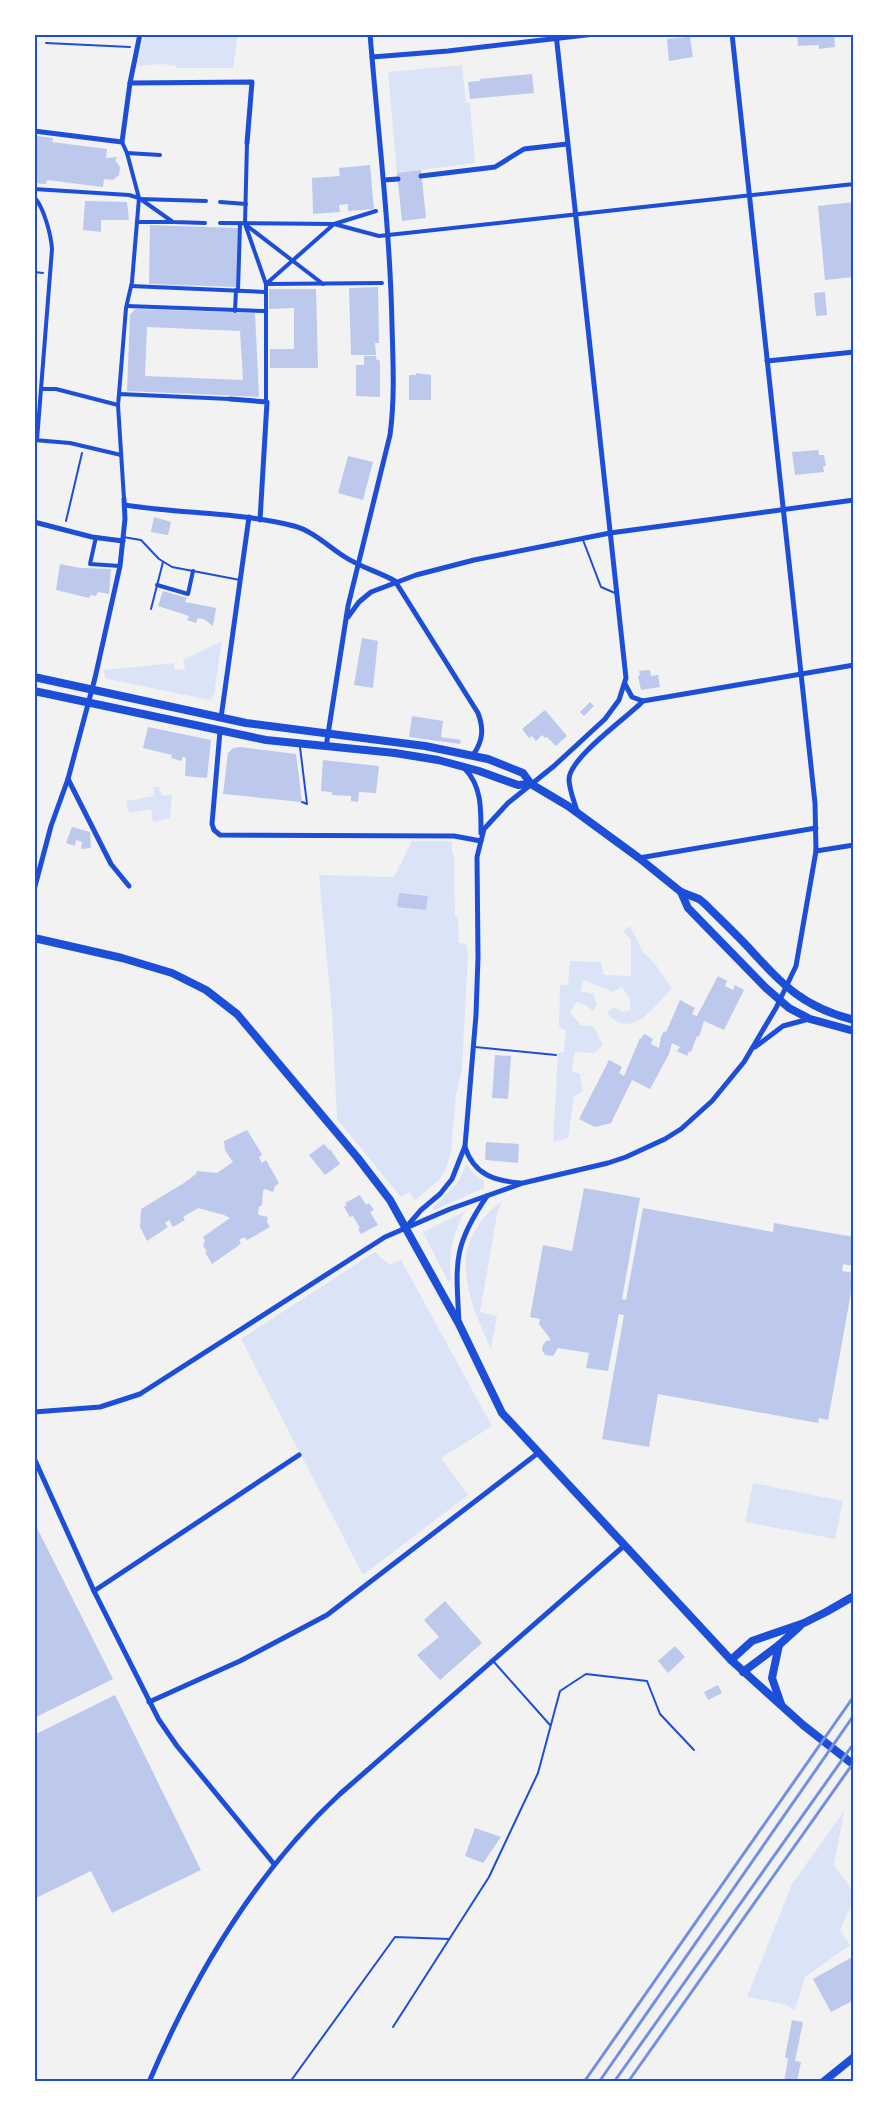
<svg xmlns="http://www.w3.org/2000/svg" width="888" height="2116" viewBox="0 0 888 2116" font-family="'Space Grotesk',sans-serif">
<rect width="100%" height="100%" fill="#f2f2f2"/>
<g fill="#dbe4f7">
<path d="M145,35H238L233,68H176V66L161,64L138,66L139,54Z"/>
<path d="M462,65L466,103H470L475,163L397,173L388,72Z"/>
<path d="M222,641L214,693L212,699L209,700L108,679L105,678L104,670L174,663V669L182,670L185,667L183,660Z"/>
<path d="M153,787H159L162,796L172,795L170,818L153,822L151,809L129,813L126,801L154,796Z"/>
<path d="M412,841H452V853L454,854L455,916L458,917L459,943L466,944L468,955L462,1069L456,1095L451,1152L446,1168L440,1179L415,1200L409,1192L401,1197L337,1119L332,1014L319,875L394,877Z"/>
<path d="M630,926L643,952L655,964L672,988C655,1006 631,1042 607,1013L614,1007L623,1012L631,1010L629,998L622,987L613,992L584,980L580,991L593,994L597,1004L593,1011L584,1004L576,1002L570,1013L581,1025L594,1027L603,1045L594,1053L575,1052L572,1071L580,1074L583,1091L574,1096L568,1138L553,1142L558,1053L564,1052L566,1031L559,1026L560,985H568L570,961L601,962L604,975L631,976V940L623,931Z"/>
<path d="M466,1164L474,1174L484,1181V1188L434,1210L433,1208L459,1181Z"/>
<path d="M502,1201L497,1214L480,1312L497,1316L491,1349C466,1295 445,1244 502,1201Z"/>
<path d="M464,1212C453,1236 448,1253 451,1280L448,1281L423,1232Z"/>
<path d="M375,1252L390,1265L401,1260L492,1426L441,1458L468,1495L363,1575L241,1339Z"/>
<path d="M753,1483L843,1501L835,1539L745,1522Z"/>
<path d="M844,1811L834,1865C859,1899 857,1892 840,1930L850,1945L805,1977L795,2010L784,2004L747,1997L792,1884Z"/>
</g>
<g fill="#bdc9ec" fill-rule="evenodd">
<path d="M797,34H834L835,47L819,49V45L798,46Z"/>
<path d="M690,37L693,57L669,61L667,39Z"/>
<path d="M532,74L534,93L470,99L468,82L480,81V79Z"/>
<path d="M37,136L53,138L52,142L107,149L106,158L118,157L115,160L120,167L119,175L113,180L104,179L103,187L47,180L46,184L34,183V147Z"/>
<path d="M370,165L374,209L348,211V204L339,205L340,212L313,214L312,178L340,176L339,168Z"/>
<path d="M421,170L426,218L402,221L397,173Z"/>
<path d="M85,201L127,202L129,220H101V232L83,230Z"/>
<path d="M854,202V277L825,280L818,206Z"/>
<path d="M150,225L238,228L237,287L149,284Z"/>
<path d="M378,287L379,343H375L376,355H351L349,288Z"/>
<path d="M269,289H316L318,368H270V349H294V308L269,309Z"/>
<path d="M825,292L827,315L816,316L814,293Z"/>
<path d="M135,309L255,313L259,397L127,391L130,315ZM147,327L240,331L243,380L145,376Z"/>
<path d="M364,356H376V359L380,361V397L356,396V365H364Z"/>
<path d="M416,373L431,375V400H409V375H416Z"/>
<path d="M818,450L819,455H824L826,466H823L824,472L795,475L792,452Z"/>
<path d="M348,456L373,462L363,500L338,493Z"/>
<path d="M154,517L171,522L168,535L151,532Z"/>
<path d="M60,564L81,568L111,569L109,594L98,592L96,596L91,595L89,598L56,590Z"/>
<path d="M163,591L187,598L185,602L216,608L213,626L204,619L198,618L196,623L187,620L189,616L158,606Z"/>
<path d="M362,638L378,641L373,688L354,685Z"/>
<path d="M650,670L651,676L658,675L660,687L641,690L638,676L640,675L639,671Z"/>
<path d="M590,702L594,706L584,716L580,712Z"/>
<path d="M545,710L567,736L556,746L547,737L545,738L542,735L536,741L532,736L529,738L522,729Z"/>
<path d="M412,716L443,721L441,737L461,740L460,744L409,737Z"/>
<path d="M148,727L211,740L207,778L185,776L186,758L182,757V761L171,758L172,755L143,748Z"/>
<path d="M240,747L296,754L302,802L223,794L228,753L233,748Z"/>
<path d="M323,760L379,766L376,793L359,792L358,802L351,801V796L332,795V792L321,791Z"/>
<path d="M72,827L90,832L91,848L81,849L82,842L76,840L75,846L66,843Z"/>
<path d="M399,893L428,896L426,910L397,907Z"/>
<path d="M718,976L727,981L725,986L733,990L735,985L744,990L724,1030L704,1021L699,1037L697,1036L691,1052L689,1051L687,1056L677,1051L680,1047L672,1043L669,1054L650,1089L632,1080L611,1123L595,1127L579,1119L609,1060L622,1067L619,1073L624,1076L640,1038L641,1039L644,1034L653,1039L651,1044L659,1048L661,1037L664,1031L666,1032L680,1000L695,1008L692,1014L697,1016Z"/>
<path d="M495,1055L511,1056L508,1099L492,1098Z"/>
<path d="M247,1130L260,1151L262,1155L259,1157L262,1163L266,1160L279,1183L275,1186L273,1192L265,1189L263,1191L262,1205L259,1207L258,1213L259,1215L268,1217L267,1222L270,1227L251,1238L246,1240L245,1237L239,1240L241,1243L238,1246L212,1264L205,1252L207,1251L203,1246L205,1240L203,1237L230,1218L224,1215L198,1208L183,1217L185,1220L173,1227L169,1220L165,1223L168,1227L147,1241L140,1227L141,1209L184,1183L196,1174L197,1171L217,1173L233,1162L225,1150L224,1141Z"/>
<path d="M486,1142L519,1144L518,1163L485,1160Z"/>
<path d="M324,1144L329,1150L330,1149L340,1164L325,1175L309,1155Z"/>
<path d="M584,1188L640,1198L622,1299L626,1300L643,1208L773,1232L774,1223L854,1237V1266L843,1264L842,1271L854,1273V1276L828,1420L819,1418L818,1423L658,1394L649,1447L602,1439L624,1315L619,1314L608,1371L586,1368L589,1353L558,1348L553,1356L545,1355L542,1350L543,1345L546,1341L551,1340L539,1324L540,1319L530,1317L543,1245L572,1251Z"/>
<path d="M360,1195L366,1205L369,1203L374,1210L370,1212L378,1225L361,1234L358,1229L360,1228L353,1216L350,1217L344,1207L347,1205L345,1203Z"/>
<path d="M34,1522L113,1679L34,1718Z"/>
<path d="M445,1601L482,1643L440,1680L417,1655L439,1637L424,1620Z"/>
<path d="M675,1646L685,1657L668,1673L658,1661Z"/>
<path d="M718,1685L722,1693L708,1700L704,1692Z"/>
<path d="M115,1695L201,1870L112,1913L91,1871L34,1899V1735Z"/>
<path d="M475,1828L501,1837L483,1863L465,1856Z"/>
<path d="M854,1956V2000L831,2012L813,1979Z"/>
<path d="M792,2020L803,2022L795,2061L801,2062L797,2082H784L788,2059L785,2057Z"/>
</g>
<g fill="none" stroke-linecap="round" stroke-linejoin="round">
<g stroke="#1d4ed8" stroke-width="2">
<path d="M46,43L130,47"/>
<path d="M34,272L43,273"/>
<path d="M66,521L82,453"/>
</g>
<g stroke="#1d4ed8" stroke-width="2">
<path d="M123,537L141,540L159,559L172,567L240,580"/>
<path d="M583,540L601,587L615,593"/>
<path d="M151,609L163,562"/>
<path d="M300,747L307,804L302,802"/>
<path d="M475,1047L556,1055"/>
<path d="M494,1662L550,1725"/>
<path d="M393,2027L489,1877L538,1773L560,1691L586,1674L647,1681L660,1714L694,1750"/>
<path d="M290,2082L395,1937L449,1939"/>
</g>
<g stroke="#1d4ed8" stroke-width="4">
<path d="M247,143L245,224L266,284V402"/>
<path d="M127,153L160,155"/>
<path d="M34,189L129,195L139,198L173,222L205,223"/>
<path d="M34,197C44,207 51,235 52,249L37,440"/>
<path d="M139,199L206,201"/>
<path d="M220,202L246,204"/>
<path d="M137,222H172"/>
<path d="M220,223L334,224L379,236L854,184"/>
<path d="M246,225L323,284"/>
<path d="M266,284L334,224L376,211"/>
<path d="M266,284L382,283"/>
<path d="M131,286L265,292"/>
<path d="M238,291L240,224"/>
<path d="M127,306L264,311"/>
<path d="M235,311L236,290"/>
<path d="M43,389H56L118,405"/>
<path d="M119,394L126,308L132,282L139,198L127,153L122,142"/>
<path d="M34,440L70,443L121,455"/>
<path d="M124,499L118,405L119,394L230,399"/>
<path d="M96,537L90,564L120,566"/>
<path d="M157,585L188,594L193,571"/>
</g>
<g stroke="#1d4ed8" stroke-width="5">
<path d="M372,57L448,51L595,34"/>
<path d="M130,83L252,82L247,143"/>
<path d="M34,131L122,142L130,83L140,34"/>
<path d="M421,176L487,168L495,167L524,149L567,144"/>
<path d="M384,180L398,179"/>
<path d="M767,361L854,352"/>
<path d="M230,399L267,402L260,520"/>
<path d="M125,505C181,514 239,512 294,526C313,531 329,547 345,557C360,567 379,572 395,581L478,713C484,729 483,741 473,755"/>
<path d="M34,522L92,537L123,541"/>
<path d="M348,617L359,602L371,592L416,575L474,560L610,533L854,500"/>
<path d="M625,684L632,697L643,701L854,665"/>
<path d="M221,718L249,517"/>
<path d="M220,731L212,824L214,830L220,835L454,836L481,841"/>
<path d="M326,747L348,606L390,435C395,398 393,362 392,325C390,228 378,132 370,34"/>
<path d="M465,769C482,786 481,811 481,833"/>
<path d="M68,779L111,864L129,886"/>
<path d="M577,811C574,801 569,789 569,779C570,757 628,717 643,701"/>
<path d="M816,851L854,845"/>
<path d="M639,858L816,828"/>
<path d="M34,890L51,826L68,779L95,678L120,566L125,519L124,499"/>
<path d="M755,1047L783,1026L809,1019"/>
<path d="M465,1147C474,1175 495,1181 521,1183"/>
<path d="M408,1225L421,1210L440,1194L452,1179L465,1146L476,1015L478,957L477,857L484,829L508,803L554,766L605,719L619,700L626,678L556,34"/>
<path d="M459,1323C456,1263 452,1247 487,1196"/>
<path d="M34,1412L100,1407L140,1394L385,1237L450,1209L523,1183L608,1163L626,1157L665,1139L681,1129L712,1101L744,1062L776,1008L796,966L816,851L815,803L732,34"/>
<path d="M34,1458L94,1591L159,1720L177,1746L274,1864"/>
<path d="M94,1591L299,1455"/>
<path d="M149,1702L240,1661L327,1615L538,1453"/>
<path d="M149,2082C194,1976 255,1873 340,1794L625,1545"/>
</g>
<g stroke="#1d4ed8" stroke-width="8">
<path d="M34,938L122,958L172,973L206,990L237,1014L357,1157L390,1200L459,1324L502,1413L731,1660L803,1725L854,1765"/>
<path d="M779,1645L772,1678L781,1704"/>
<path d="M731,1660L752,1641L804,1623L826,1612L854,1596"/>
<path d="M743,1672L779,1645L800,1626"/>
<path d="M823,2082L854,2057"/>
</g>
<g stroke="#1d4ed8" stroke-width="8">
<path d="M34,677L246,723L425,746L488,759L523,773L531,784L568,806L639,858L681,892L699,899L704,903C719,918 734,932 748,947C782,984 802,1007 854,1020"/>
<path d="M34,691L266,740L395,753L438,760L479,771L518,785L531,784"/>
<path d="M681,892L688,908L766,988L789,1008L810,1019L854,1031"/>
</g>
<g stroke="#7290e2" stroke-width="3">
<path d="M584,2082L854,1696"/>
<path d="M599,2082L854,1715"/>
<path d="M614,2082L854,1743"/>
<path d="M628,2082L854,1762"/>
</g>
</g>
<rect width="888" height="2116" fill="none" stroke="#ffffff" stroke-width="72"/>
<rect x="36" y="36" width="816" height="2044" fill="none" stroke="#1d4ed8" stroke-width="2"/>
</svg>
